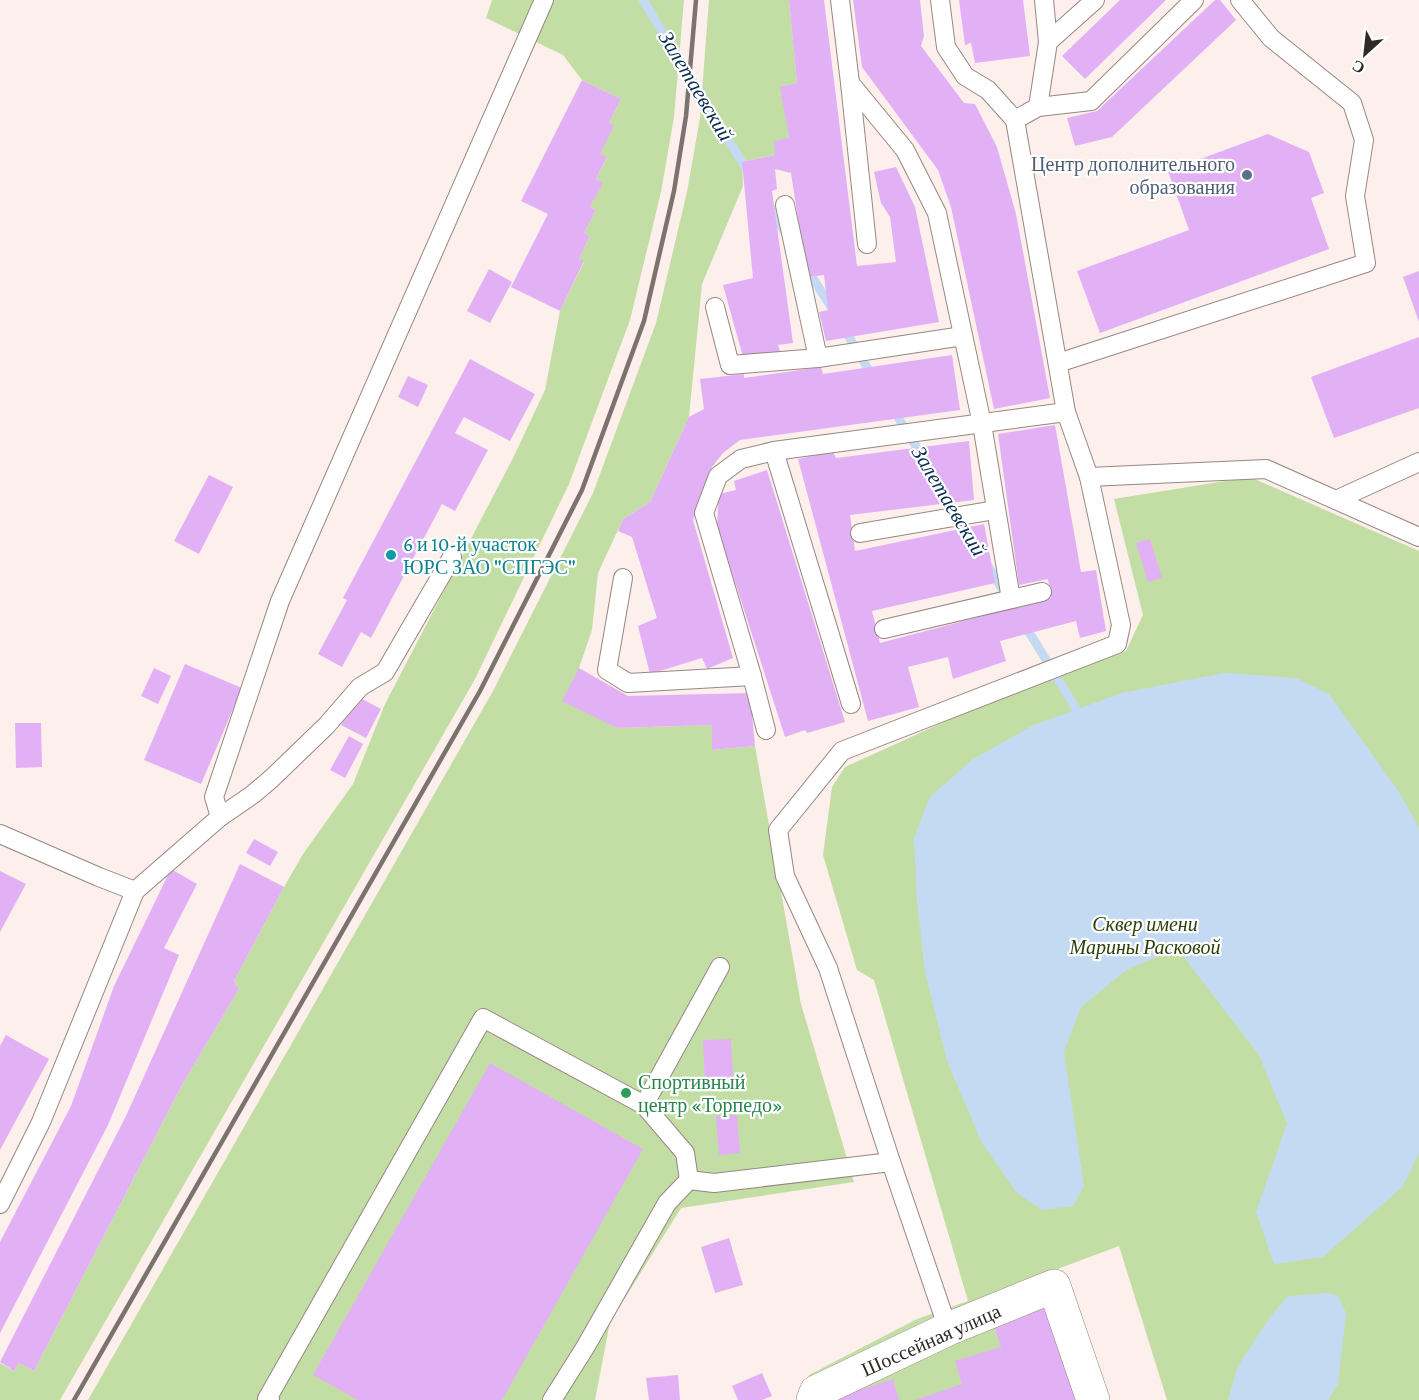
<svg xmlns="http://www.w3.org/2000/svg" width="1419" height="1400" viewBox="0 0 1419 1400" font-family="'Crimson Pro',serif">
<rect width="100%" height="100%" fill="#fdefeb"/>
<g fill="#c3dea4">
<path d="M492,0H684L674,117L661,192L630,320L569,484L474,681L60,1400H0V1363L14,1371L19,1363L34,1371L182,1085L239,989L234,981L284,887L303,854L353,784L385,704L514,456L545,390L560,311L584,262L579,259L590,236L584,233L596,210L590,207L602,183L596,179L607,158L600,154L609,123L621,99L582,80L563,55L486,18Z"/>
<path d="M709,0H789L797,83L781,87L789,138L775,155L742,162L743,186L702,284L689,417L650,502L623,519L598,573L592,630L579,668L617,728L712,725V750L755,746L801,1004L854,1182L681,1208L610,1322L595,1400H88L493,691L593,493L656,323L687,192L700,118Z"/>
<path d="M1250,477L1419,551V1400H1167L1119,1246L1044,1274L1084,1400H797L809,1375L917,1319L968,1301L874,980L857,970L823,855L832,787L845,767L975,708L1126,651L1143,615L1114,499Z"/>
</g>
<g fill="#c4daf3">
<path d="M1224,673L1296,678L1329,694L1399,792L1419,828V1153L1403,1186L1323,1257L1274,1264L1256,1212L1287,1124L1259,1055L1183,956L1162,954L1125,971L1081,1007L1064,1052L1084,1186L1073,1206L1042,1210L1017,1193L982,1143L947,1061L925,972L917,901L914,838L930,797L973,759L1034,725L1122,693Z"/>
<path d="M1328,1293L1338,1296L1346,1313L1338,1384L1328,1400H1228L1238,1366L1270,1317L1288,1296Z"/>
</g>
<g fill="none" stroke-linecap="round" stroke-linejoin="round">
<g stroke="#c4daf3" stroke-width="9">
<path d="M643,0L748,172"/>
<path d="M770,207L786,234"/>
<path d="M805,266L833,310"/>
<path d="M843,327L873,377"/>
<path d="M893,409L922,456"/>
<path d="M944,494L972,538"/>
<path d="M988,566L1004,592"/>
<path d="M1024,624L1083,720"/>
</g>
</g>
<g fill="#e2b1f5">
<path d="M789,0H824L857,266L896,262L890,217L881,203L874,172L896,167L915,207L939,322L826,341L819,312L828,310L824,275L807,277L791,173L775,169L777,189L772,191L793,343L778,345L780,352L743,357L723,285L753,278L742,162L775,155L774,141L789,138L780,87L797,83Z"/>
<path d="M853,0H920L924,36L921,46L964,103L975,104L997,147L1016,214L1050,398L994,409L951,207L938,170L862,67Z"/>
<path d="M959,0H1023L1030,56L975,63L971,43L965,45Z"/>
<path d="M1120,0H1166L1085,79L1062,56Z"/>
<path d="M1215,0H1220L1236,20L1112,137L1075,146L1067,118L1097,111Z"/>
<path d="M582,80L621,99L609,123L614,126L600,154L607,157L596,179L603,183L590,207L596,210L584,233L590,236L579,259L584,261L560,311L511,287L548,214L521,201Z"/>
<path d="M1268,134L1309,152L1324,193L1311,198L1329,249L1100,333L1077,271L1189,230L1168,171Z"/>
<path d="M489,269L512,282L490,323L467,311Z"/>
<path d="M1419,271V322L1403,277Z"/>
<path d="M1419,337V408L1334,438L1311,377Z"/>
<path d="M952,355L960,410L740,440L723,453L712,467L693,520L733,658L707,669L702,658L650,674L638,626L657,618L632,537L618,531L623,519L650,502L689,417L704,409L700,379L744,374V378L821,367L823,374Z"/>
<path d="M470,359L535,394L510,441L464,417L455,433L488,450L455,511L442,504L371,638L361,632L342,667L318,654L347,600L343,598Z"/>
<path d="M408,376L428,385L418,407L398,397Z"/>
<path d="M1055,425L1081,572L1096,570L1106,631L1080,638L1076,621L1000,641L1006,661L953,679L948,657L908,667L919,707L868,721L798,459L833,452L836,458L969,441L974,500L850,515L855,551L984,524L995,583L872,611L880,643L1051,598L1048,579L1019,585L998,434Z"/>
<path d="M767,470L845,722L807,733L805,730L785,737L717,526L719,494L736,490L734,481Z"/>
<path d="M209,475L233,487L199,554L174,541Z"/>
<path d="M1150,539L1162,578L1148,582L1136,543Z"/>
<path d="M185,664L242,688L201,784L144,760Z"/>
<path d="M154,668L171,676L158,704L141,696Z"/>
<path d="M579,668L628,696L750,693L755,746L712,750V725L617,728L562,701Z"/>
<path d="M357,696L381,709L366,738L341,725Z"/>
<path d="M15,723H41L42,767L16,768Z"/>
<path d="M349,736L363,744L345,778L330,770Z"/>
<path d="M254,839L278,852L270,866L246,853Z"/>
<path d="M240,864L284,887L234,981L239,989L182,1085L34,1371L19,1363L14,1371L0,1362L126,1116Z"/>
<path d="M171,869L197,884L164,948L179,955L108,1125L0,1333V1242L71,1106L114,986Z"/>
<path d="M0,871L26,884L0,932Z"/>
<path d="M6,1035L49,1059L0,1150V1046Z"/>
<path d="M731,1039L733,1080L705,1082L703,1040Z"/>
<path d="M490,1063L643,1149L502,1400H358L313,1375Z"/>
<path d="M737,1115L740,1153L719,1155L716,1116Z"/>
<path d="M729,1238L743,1285L715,1293L701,1247Z"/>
<path d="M1049,1304L1080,1400H915L962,1384L955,1361L1001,1347L993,1322Z"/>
<path d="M762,1373L772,1396L762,1400H738L732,1386Z"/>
<path d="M678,1375L680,1400H649L646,1378Z"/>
<path d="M893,1379L899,1400H829Z"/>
</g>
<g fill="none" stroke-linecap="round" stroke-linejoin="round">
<defs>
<g id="service">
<path d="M840,0L850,83L905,150L937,213L982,424L1011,599"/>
<path d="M940,0L946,47L965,76L988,90L1015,120"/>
<path d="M1044,0L1048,42"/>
<path d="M850,83L867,244"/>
<path d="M1038,107L1091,101L1194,0"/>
<path d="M785,205L818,358"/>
<path d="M715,307L730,365L818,358L963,336"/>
<path d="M1058,363L1366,263L1355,196L1364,140L1352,103L1271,38L1240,0"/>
<path d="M774,451L851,704"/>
<path d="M1089,477L1266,469L1419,537"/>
<path d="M1336,500L1419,462"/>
<path d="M860,533L995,510"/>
<path d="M623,578L607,670L628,683L752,676"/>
<path d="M884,629L1042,592"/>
<path d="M766,730L752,676L704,513L718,476L741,459L774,451L1066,412"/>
<path d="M220,817L214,797L280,601L544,0"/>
<path d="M0,834L99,877L135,891"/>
<path d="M644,1105L720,967"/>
<path d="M891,1162L828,968L785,876L778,830L842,751L1117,644L1121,625L1089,477L1066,412L1015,120L1038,107L1048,42L1095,0"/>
<path d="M689,1180L714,1183L891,1162L948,1329"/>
<path d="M0,1204L41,1122L135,891L220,817L252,795L271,779L326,726L360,687L385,672L452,557"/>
<path d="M270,1400L267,1399L483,1018L644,1105L685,1153L689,1180"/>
<path d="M552,1400L586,1346L667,1203L689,1180"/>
</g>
<path id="minor" d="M813,1400L816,1392L948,1329L1054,1286L1093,1400"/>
</defs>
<use href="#service" stroke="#968782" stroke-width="20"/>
<use href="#minor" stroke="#968782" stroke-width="34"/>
<use href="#service" stroke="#fff" stroke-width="18"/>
<use href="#minor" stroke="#fff" stroke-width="33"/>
<path stroke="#7c7370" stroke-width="4.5" d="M74,1400L480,691L582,490L644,321L674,191L686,116L696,0"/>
</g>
<circle fill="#5c6f8a" stroke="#fff" stroke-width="2" cx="1247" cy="175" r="6"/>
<circle fill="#0f9aa8" stroke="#fff" stroke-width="2" cx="391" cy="555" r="6"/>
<circle fill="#2e9e5b" stroke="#fff" stroke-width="2" cx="626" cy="1093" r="6"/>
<g text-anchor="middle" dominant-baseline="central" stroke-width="4.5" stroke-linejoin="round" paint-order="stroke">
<g font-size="20" fill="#4e5e75" stroke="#fff" text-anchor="end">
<text x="1235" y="164">Центр дополнительного<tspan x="1235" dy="23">образования</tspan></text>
</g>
<g font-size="20" fill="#0d838f" stroke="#fff" text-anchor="start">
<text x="403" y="544">6 и 10-й участок<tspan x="403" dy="23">ЮРС ЗАО "СПГЭС"</tspan></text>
</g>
<g font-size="20" font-style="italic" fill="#2b4008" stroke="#fff">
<text x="1145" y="924">Сквер имени<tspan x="1145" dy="23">Марины Расковой</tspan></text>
</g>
<g font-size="20" fill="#27864d" stroke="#fff" text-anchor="start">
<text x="638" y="1082">Спортивный<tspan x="638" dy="23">центр «Торпедо»</tspan></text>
</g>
<g font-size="20" fill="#2f2927" stroke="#fff">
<text transform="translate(931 1340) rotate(-24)">Шоссейная улица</text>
</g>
<g font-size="21" font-style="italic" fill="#072d54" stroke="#fff">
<text transform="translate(696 86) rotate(59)">Залетаевский</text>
<text transform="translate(949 501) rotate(59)">Залетаевский</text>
</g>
</g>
<g transform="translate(1365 54) rotate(207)" stroke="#ffffff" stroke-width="4.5" paint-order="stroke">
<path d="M0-4.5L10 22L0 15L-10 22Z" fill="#2f2927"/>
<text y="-9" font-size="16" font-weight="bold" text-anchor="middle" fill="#2f2927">С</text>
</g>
</svg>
